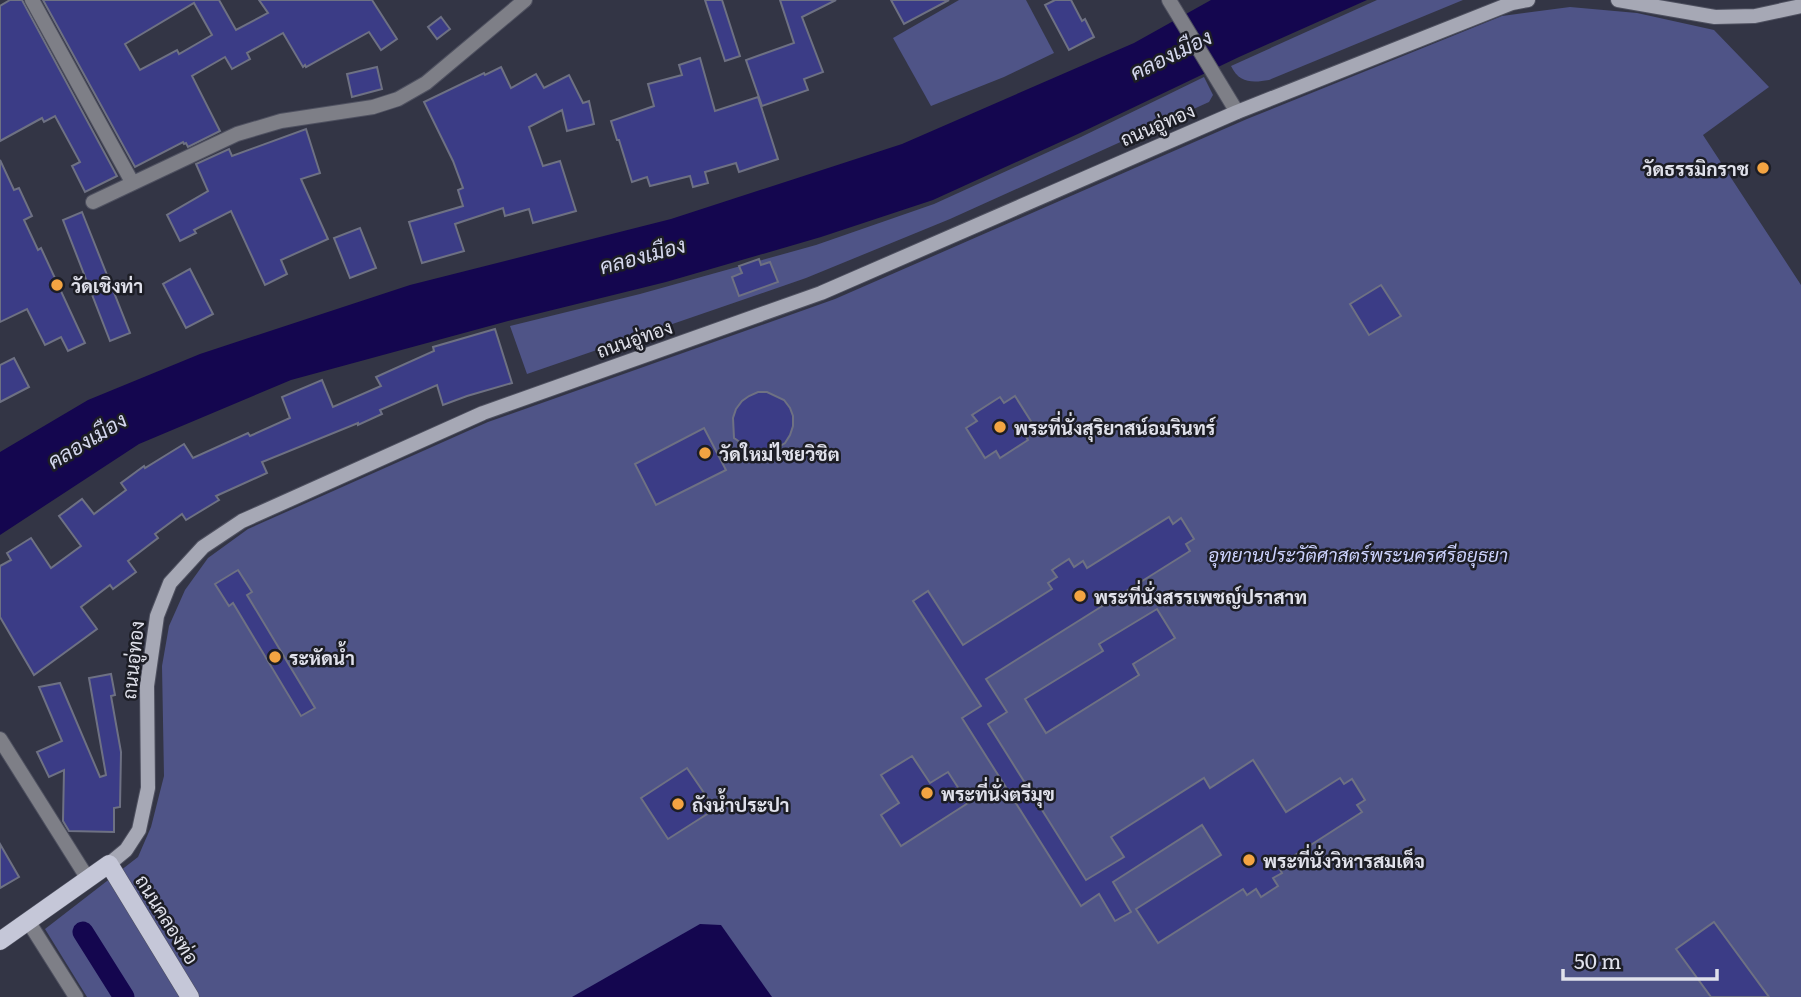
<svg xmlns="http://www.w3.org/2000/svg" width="1801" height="997" viewBox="0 0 1801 997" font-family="Literata,Sarabun,serif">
<rect width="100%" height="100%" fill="#333545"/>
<g fill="#4f5487">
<path d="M959,0H1026L1054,53L1004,77L931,106L893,38Z"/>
<path d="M1377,0H1463L1269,80C1252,83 1239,83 1231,66Z"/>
<path d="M1570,7L1637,13L1714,30L1769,87L1703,135L1801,285V997H87L45,929L138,857L151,827L164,776L162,666L169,626L185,590L208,558L248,529L488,422L835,299L1247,119L1502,16Z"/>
<path d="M1204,77L1213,95L1209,102L950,219L806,278L527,374L510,326L640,294L816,245L934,204L1081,137Z"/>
</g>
<g fill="#14064f">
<path d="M1211,0H1367L1239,57L1080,133L933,200L821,237L666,282L508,321L291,380L139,444L0,535V452L88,400L200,354L410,285L671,219L902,144L1134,43Z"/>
<path d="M700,924L721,925L772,997H572Z"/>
</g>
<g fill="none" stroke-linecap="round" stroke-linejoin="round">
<path stroke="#14064f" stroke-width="21" d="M83,932L124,997"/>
</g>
<g fill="#3b3c86" stroke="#6e7183" stroke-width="2" fill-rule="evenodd">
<path d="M10,0H22L117,176L85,192L72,166L80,162L55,116L44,122L42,118L0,141V6Z"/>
<path d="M43,0H219L236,30L268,13L259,0H372L397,39L381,50L369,32L306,67L305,65L303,67L283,33L247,53L250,59L232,69L225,57L192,76L220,131L188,147L186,143L184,144L183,142L135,167ZM194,3L212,35L179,54L177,50L140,70L125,44Z"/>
<path d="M705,0H722L740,56L725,61Z"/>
<path d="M780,0H836L802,17L823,72L804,79L808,90L762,106L746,60L794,43Z"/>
<path d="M891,0H949L904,24Z"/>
<path d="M1055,0H1071L1082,21L1085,19L1094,37L1069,50L1045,5Z"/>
<path d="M441,17L450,29L437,39L428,27Z"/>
<path d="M700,58L715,111L758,97L778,159L739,172L736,163L705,172L708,183L693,187L690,176L650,186L647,177L632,182L619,140H617L611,121L654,106L648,84L682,75L679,65Z"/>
<path d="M377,67L382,89L352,97L347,74Z"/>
<path d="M501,67L511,88L536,74L544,88L569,75L583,103L589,101L594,124L567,131L562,110L529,127L543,166L560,161L576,211L533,223L529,209L505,216L503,208L455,224L464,251L422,263L409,222L463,206L458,190L463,188L453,161L424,102L484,73L485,75Z"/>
<path d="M306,129L320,173L301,179L328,239L281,260L287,274L265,285L231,211L194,230L196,233L180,241L167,215L208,191L196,164L229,149L232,156Z"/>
<path d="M0,160L14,190L19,188L32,216L24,220L38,250L41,248L85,343L68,351L61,337L45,345L27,309L0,322Z"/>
<path d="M82,212L130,333L110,341L63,220Z"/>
<path d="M360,228L376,268L350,278L334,238Z"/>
<path d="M759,259L761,265L770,262L778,282L739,296L732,277L742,273L739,266Z"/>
<path d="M190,269L213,314L186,328L163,284Z"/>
<path d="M1381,285L1401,316L1369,335L1350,304Z"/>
<path d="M495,329L512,383L467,396L443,405L437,385L380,410L382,414L358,425V423L262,462L267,473L216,496L219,500L186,520L182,514L155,534L158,538L128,561L136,572L113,589L110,585L81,607L97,629L34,675L0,617V566L11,560L7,553L31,538L51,568L81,546L59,516L82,499L94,514L126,490L121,483L144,466L145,468L184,444L193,458L248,433L250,436L290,418L282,397L322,380L333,407L381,386L376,377L434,351L433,347Z"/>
<path d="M14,358L29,387L0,402V365Z"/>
<path d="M758,392H767L784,400L790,408L793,416V426L790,435L785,443L777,448L769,452H759L750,449L734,438L733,418L736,409L742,401L749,396Z"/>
<path d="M1015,396L1034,426L1024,433L1028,440L1000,458L996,451L985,458L966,428L977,421L972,415L1000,397L1004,403Z"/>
<path d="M704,428L726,470L656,505L635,464Z"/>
<path d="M1169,517L1173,524L1181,518L1194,539L1186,544L1190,551L986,679L1007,712L988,724L1086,880L1124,857L1111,837L1204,778L1210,788L1253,760L1286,812L1340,778L1344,784L1352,779L1365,800L1357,805L1362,812L1278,866L1282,873L1273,878L1278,886L1261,897L1256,889L1247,895L1243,889L1158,943L1136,909L1221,855L1202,825L1113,882L1131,912L1115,921L1099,894L1081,906L962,718L981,706L913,601L928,591L963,645L1052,589L1048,583L1057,577L1052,570L1069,559L1074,567L1083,561L1087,568Z"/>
<path d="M238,570L252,592L247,595L315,708L301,716L233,603L229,606L215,584Z"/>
<path d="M1157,609L1175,638L1133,664L1139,675L1046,733L1025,699L1103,651L1099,644Z"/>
<path d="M111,674L115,695L111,696L121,752L120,807L114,808V832L69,831L63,821L64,770L49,777L37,752L62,741L39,687L60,683L100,777L106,775L89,678Z"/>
<path d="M912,756L930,783L948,772L968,803L901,846L881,815L899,803L881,775Z"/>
<path d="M687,768L715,809L668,839L641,798Z"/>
<path d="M0,844L19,877L0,888Z"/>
<path d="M1714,922L1769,997H1711L1676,949Z"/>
</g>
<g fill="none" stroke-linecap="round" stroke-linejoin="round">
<defs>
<g id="minor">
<path d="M32,0L132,182"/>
<path d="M93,202L237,134L281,121L373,107L398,99L426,83L525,0"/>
<path d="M0,739L88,879"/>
</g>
<g id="tertiary">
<path d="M1169,0L1237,112"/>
<path d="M28,921L76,997"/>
</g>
<g id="secondary">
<path d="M1618,0L1715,17L1755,16L1801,6"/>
<path d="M109,864L126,850L139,830L148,788L147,686L157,616L170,583L203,547L242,521L483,413L821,293L1237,112L1512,3L1528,0"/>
</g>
<path id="primary" d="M0,941L109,864L190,997"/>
</defs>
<use href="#minor" stroke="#4f5160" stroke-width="16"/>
<use href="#tertiary" stroke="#4f5160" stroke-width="16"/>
<use href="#secondary" stroke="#4f5160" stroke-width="16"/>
<use href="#primary" stroke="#4f5160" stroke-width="19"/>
<use href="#minor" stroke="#7e7f87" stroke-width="14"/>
<use href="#tertiary" stroke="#7e7f87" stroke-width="14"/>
<use href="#secondary" stroke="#a6a8b5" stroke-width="14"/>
<use href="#primary" stroke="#c5c7d8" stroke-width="18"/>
</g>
<g fill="#f3a442" stroke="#1c1d25" stroke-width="2.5">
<circle cx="1763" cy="168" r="7"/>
<circle cx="57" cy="285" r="7"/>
<circle cx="1000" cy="427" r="7"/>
<circle cx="705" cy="453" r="7"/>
<circle cx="1080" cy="596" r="7"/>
<circle cx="275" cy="657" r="7"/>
<circle cx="927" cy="793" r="7"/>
<circle cx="678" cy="804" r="7"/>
<circle cx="1249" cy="860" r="7"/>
</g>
<g text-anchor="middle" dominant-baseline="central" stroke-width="5" stroke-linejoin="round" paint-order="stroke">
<g font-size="19" fill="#e0e1eb" stroke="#1c1d25">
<text transform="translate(1157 124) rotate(-23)">ถนนอู่ทอง</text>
<text transform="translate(634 338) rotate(-19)">ถนนอู่ทอง</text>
<text transform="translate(132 660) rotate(-84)">ถนนอู่ทอง</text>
<text transform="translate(168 919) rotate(58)">ถนนคลองท่อ</text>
</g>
<g font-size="19" font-weight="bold" fill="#e0e1eb" stroke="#1c1d25" text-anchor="start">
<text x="1749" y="168" text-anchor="end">วัดธรรมิกราช</text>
<text x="71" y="285">วัดเชิงท่า</text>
<text x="1014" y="427">พระที่นั่งสุริยาสน์อมรินทร์</text>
<text x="719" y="453">วัดใหม่ไชยวิชิต</text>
<text x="1094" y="596">พระที่นั่งสรรเพชญ์ปราสาท</text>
<text x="289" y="657">ระหัดน้ำ</text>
<text x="941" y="793">พระที่นั่งตรีมุข</text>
<text x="692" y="804">ถังน้ำประปา</text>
<text x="1263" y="860">พระที่นั่งวิหารสมเด็จ</text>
</g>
<g font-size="19" font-style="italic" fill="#ccd2fd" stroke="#1c1d25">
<text x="1358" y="554">อุทยานประวัติศาสตร์พระนครศรีอยุธยา</text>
</g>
<g font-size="21" font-style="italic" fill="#d4d7ed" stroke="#1c1d25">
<text transform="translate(1170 53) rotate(-26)">คลองเมือง</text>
<text transform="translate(642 254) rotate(-15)">คลองเมือง</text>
<text transform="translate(86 439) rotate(-31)">คลองเมือง</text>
</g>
</g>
<path d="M1563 969v10h154v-10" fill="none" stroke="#e0e1eb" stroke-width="3.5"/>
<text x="1574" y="969" font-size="21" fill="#e0e1eb" stroke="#1c1d25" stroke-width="5" paint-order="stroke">50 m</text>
</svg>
